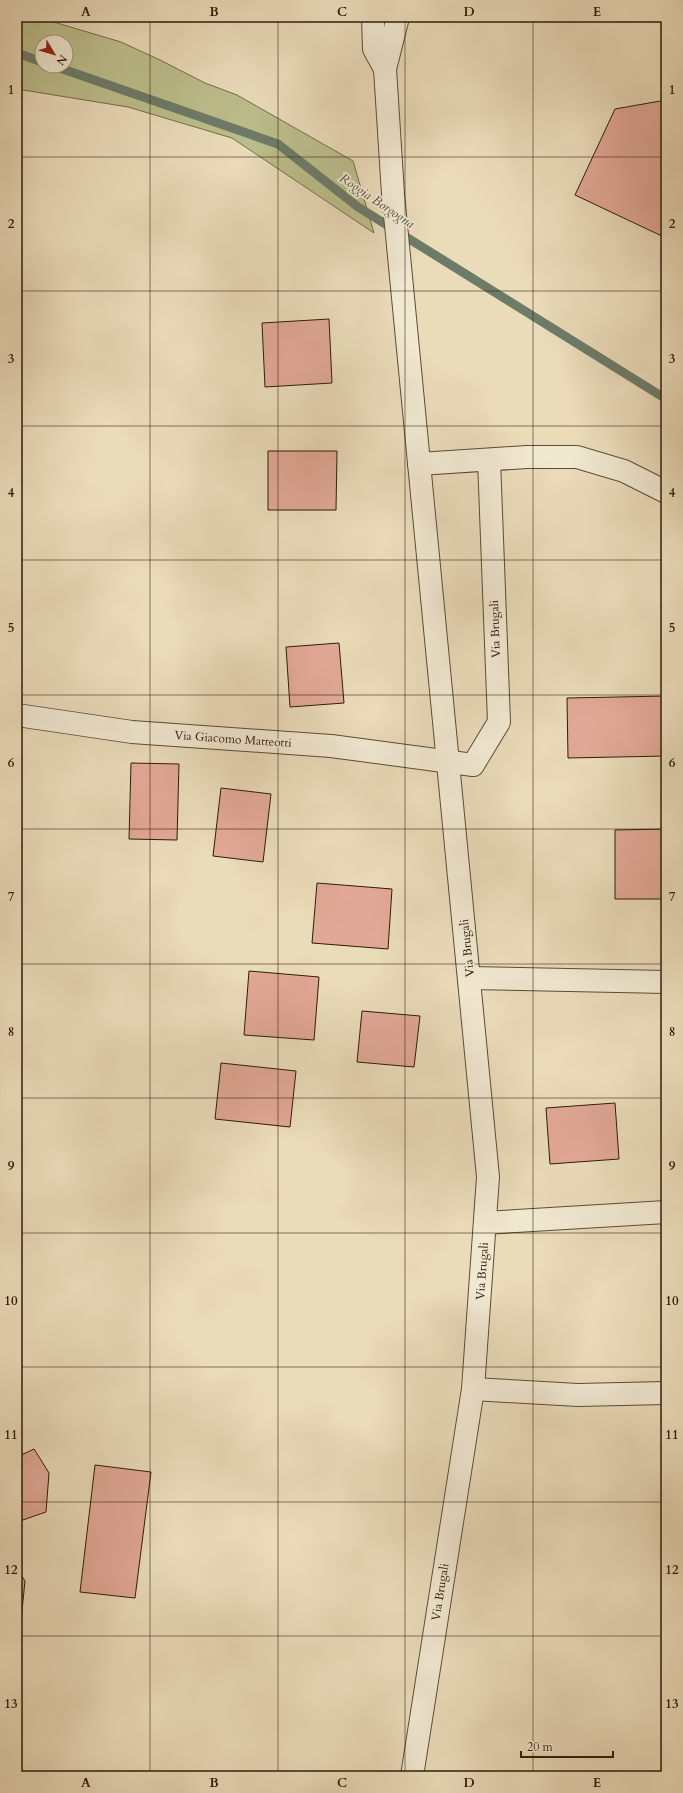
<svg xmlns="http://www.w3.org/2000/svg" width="683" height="1793" viewBox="0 0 683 1793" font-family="Cardo,serif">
<rect width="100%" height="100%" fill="#eadbb9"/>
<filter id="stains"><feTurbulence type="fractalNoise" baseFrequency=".005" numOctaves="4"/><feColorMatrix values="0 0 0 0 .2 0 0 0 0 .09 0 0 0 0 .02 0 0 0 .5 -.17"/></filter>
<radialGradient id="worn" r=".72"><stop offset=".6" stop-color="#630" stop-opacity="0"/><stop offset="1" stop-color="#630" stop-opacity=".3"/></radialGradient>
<path fill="#bcbe8c" stroke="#746d4a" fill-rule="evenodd" d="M17,19L47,20L121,42L160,60L205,83L237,95L353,161L374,233L232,138L128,107L17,89ZM42,42H66V66H42Z"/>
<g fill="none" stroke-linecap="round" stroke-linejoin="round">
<g stroke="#6d7c69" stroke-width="9">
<path d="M17,53L42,62"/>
<path d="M54,66L278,144L358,207L666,399"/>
</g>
</g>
<g fill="#e2a897" stroke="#2d1c07">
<path d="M666,100V238L575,195L615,109Z"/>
<path d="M329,319L332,383L265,387L262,323Z"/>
<path d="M268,451H337L336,510H268Z"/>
<path d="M339,643L344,703L290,707L286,647Z"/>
<path d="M666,696V756L568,758L567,698Z"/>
<path d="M131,763L179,764L177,840L129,839Z"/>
<path d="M221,788L271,794L263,862L213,856Z"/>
<path d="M666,829V899H615V830Z"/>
<path d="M317,883L392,889L388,949L312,943Z"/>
<path d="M249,971L319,977L314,1040L244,1035Z"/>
<path d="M362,1011L420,1016L414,1067L357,1062Z"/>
<path d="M221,1063L296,1071L290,1127L215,1119Z"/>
<path d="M615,1103L619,1159L550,1164L546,1108Z"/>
<path d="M34,1449L49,1473L46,1512L17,1522V1457Z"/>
<path d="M95,1465L151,1472L135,1598L80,1592Z"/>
<path d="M17,1569L25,1581L21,1620L17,1622Z"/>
</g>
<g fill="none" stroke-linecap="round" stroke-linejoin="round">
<defs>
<g id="minor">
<path d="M419,464L527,457H577L624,471L666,492"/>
<path d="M17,715L132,732L331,746L473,765L499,722L489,460"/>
<path d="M470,978L666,982"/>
<path d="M485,1223L666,1212"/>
<path d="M473,1389L578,1395L666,1393"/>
</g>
<g id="tertiary">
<path d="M373,17L374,49L385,69"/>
<path d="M398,17L385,69L393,194L488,1177L473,1389L412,1776"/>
</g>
</defs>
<use href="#minor" stroke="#5c4c34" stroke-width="24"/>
<use href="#tertiary" stroke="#5c4c34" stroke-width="24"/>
<use href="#minor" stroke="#f1e8d2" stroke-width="22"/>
<use href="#tertiary" stroke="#f1e8d2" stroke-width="22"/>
</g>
<path fill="none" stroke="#2d1c07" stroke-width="1" stroke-opacity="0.55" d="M150,17V1776M278,17V1776M405,17V1776M533,17V1776M17,157H666M17,291H666M17,426H666M17,560H666M17,695H666M17,829H666M17,964H666M17,1098H666M17,1233H666M17,1367H666M17,1502H666M17,1636H666"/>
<g text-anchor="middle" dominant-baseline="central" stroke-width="3.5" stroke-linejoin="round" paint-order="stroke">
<g font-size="12" fill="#2d1c07" stroke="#f1e8d2">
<text transform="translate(495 629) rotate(-92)">Via Brugali</text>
<text transform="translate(233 739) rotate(4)">Via Giacomo Matteotti</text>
<text transform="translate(467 948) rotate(-96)">Via Brugali</text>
<text transform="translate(482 1271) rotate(-86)">Via Brugali</text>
<text transform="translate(440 1592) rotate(-81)">Via Brugali</text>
</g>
<g font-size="13" font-style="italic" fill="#4d4c38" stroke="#f1e8d2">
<text transform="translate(377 201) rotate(34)">Roggia Borgogna</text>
</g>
</g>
<rect width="683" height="1793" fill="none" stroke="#eadbb9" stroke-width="44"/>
<g transform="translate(54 54) rotate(128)"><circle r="19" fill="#f1e8d2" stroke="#a39681"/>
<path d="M0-3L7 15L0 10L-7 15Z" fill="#8f2418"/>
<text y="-6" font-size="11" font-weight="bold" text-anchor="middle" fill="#2d1c07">N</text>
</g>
<path d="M521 1751v6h92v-6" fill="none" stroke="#2d1c07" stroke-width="2"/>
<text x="527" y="1751" font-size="12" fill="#2d1c07" stroke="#f1e8d2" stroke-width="3" paint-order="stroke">20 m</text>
<rect x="22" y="22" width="639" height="1749" fill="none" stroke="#2d1c07" stroke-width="1.5"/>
<g font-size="13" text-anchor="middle" font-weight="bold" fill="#2d1c07">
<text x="86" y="16">A</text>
<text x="214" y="16">B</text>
<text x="342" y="16">C</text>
<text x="469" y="16">D</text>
<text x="597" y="16">E</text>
<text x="11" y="94">1</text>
<text x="672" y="94">1</text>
<text x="11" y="228">2</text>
<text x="672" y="228">2</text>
<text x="11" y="363">3</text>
<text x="672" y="363">3</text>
<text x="11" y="497">4</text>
<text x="672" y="497">4</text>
<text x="11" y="632">5</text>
<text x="672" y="632">5</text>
<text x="11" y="767">6</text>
<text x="672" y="767">6</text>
<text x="11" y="901">7</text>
<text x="672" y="901">7</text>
<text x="11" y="1036">8</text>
<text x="672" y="1036">8</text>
<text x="11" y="1170">9</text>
<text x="672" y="1170">9</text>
<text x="11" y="1305">10</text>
<text x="672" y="1305">10</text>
<text x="11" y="1439">11</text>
<text x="672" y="1439">11</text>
<text x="11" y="1574">12</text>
<text x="672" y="1574">12</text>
<text x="11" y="1708">13</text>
<text x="672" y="1708">13</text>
<text x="86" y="1787">A</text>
<text x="214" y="1787">B</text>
<text x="342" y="1787">C</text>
<text x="469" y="1787">D</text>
<text x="597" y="1787">E</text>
</g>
<rect width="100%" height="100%" filter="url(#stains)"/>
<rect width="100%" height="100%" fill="url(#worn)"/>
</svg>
